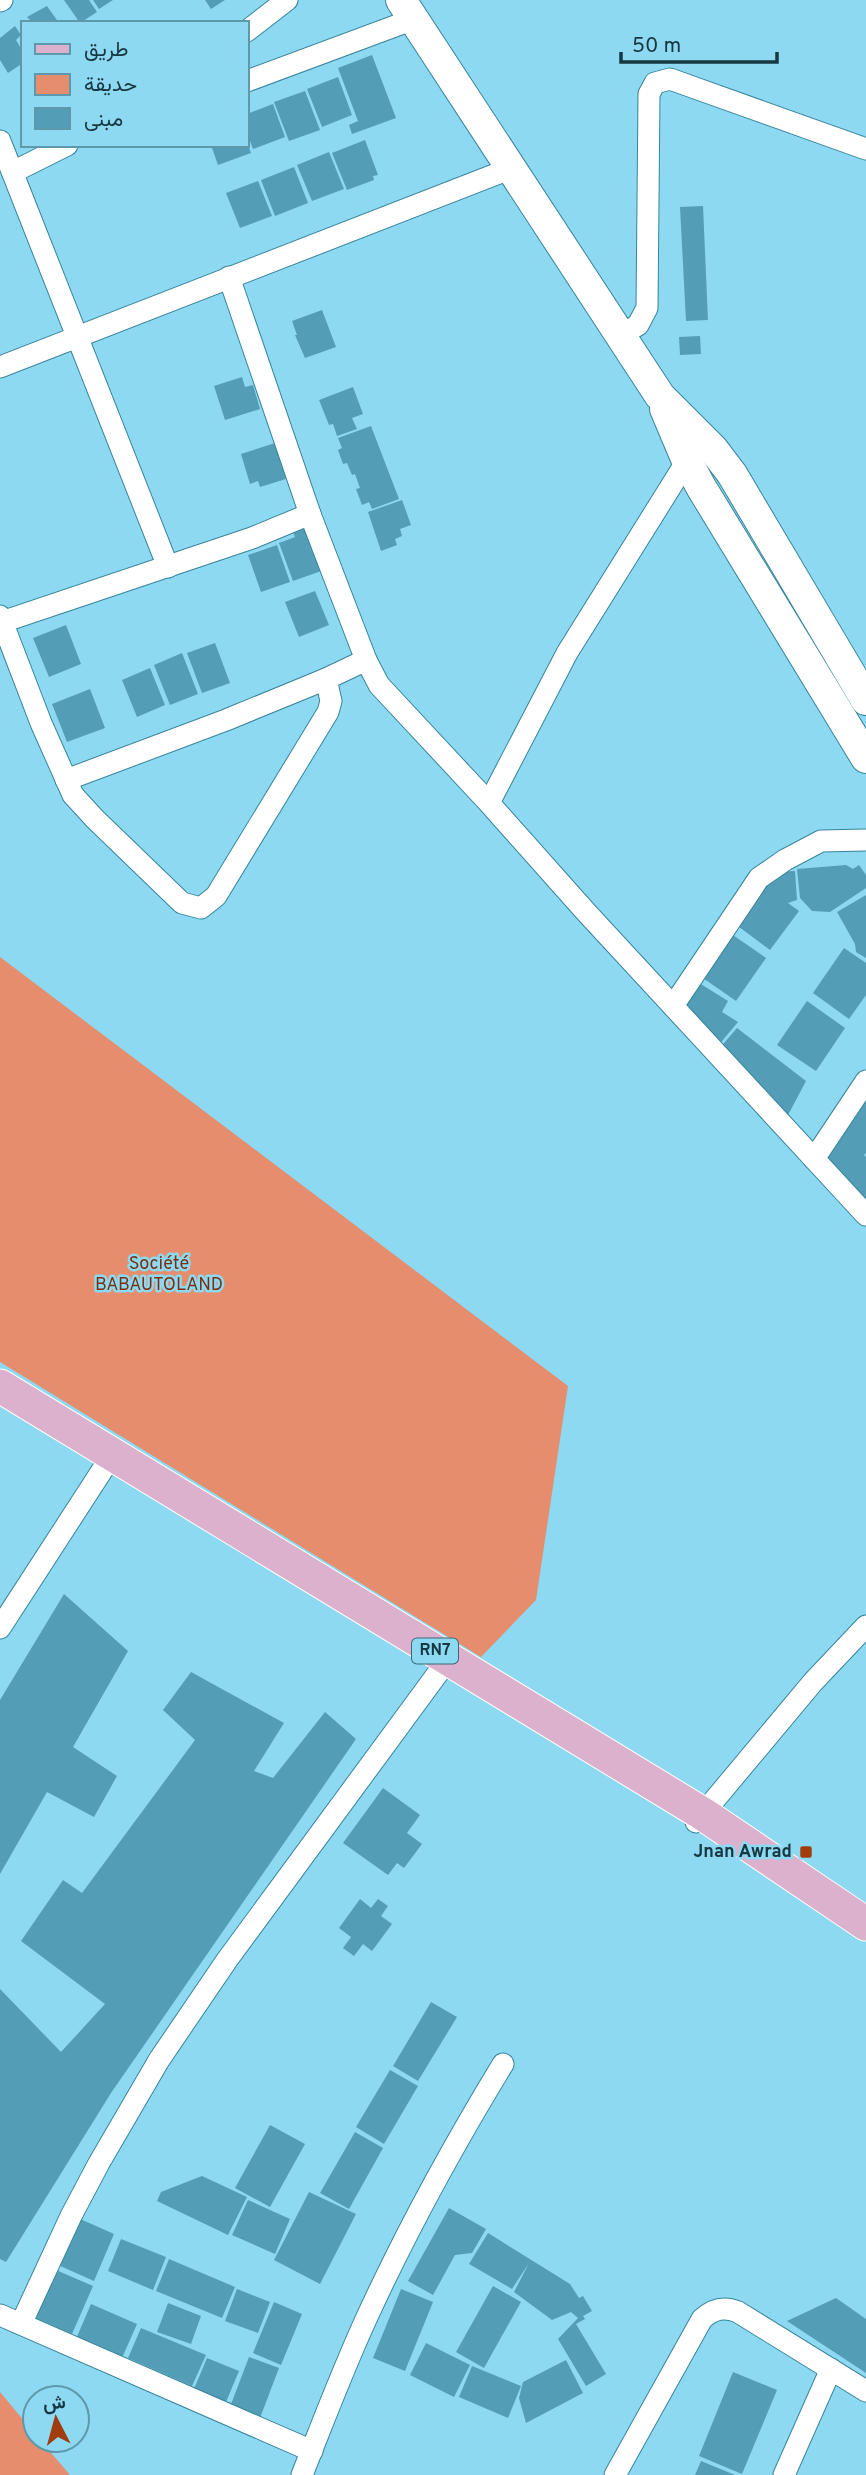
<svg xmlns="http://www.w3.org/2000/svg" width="866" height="2475" viewBox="0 0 866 2475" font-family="Overpass,Vazirmatn,sans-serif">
<rect width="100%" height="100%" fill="#8dd9f2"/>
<g fill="#e58d6c">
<path d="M0,957L568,1386L536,1600L481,1657L0,1362Z"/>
<path d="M0,2392L35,2434V2440H40L70,2475H0Z"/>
</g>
<g fill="#539eb6">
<path d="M64,0H89L97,12L80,23Z"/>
<path d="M93,0H113L99,9Z"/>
<path d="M205,0H225L211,9Z"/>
<path d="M47,6L59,23H33L27,17Z"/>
<path d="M15,26L21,35L16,40L23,52V63L8,73L0,60V38Z"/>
<path d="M372,55L396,118L352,134L349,125L358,121L338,68Z"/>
<path d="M338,77L352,115L322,127L307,89Z"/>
<path d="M305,91L320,130L289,141L274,102Z"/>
<path d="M273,104L285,137L253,149L247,133V114Z"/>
<path d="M365,140L378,175L373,176L374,180L347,190L332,153Z"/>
<path d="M211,145H248L251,153L218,165Z"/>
<path d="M329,152L344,189L312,201L297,165Z"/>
<path d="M294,167L308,203L275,216L261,180Z"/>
<path d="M258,181L272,216L240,228L226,193Z"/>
<path d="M703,206L708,320L686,321L680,207Z"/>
<path d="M322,310L336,347L305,358L295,335H297L292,321Z"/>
<path d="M700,336L701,354L680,355L679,337Z"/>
<path d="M242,377L245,387L253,385L260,409L225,420L214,386Z"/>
<path d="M353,387L363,414L352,418L357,429L337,436L333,424L329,425L319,400Z"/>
<path d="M371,426L399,499L372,509L369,502L362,505L356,489L360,488L355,474L352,475L347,463L343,464L338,450L342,448L338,438Z"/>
<path d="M275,443L286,468L283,469L286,479L260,487L258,481L250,484L241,454Z"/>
<path d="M402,500L411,525L400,529L402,536L395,539L397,545L381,551L368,512Z"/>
<path d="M307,524L324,570L293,581L279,543L295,537L292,529Z"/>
<path d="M277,545L290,582L261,592L248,555Z"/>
<path d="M315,591L329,625L299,637L285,602Z"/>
<path d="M66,625L81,664L49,677L33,638Z"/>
<path d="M215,643L230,683L202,693L187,653Z"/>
<path d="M182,653L198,694L170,705L154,665Z"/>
<path d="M150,668L165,705L137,717L122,680Z"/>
<path d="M90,689L105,728L67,742L52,704Z"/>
<path d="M846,865L853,869L859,865L866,875V888L830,912L812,911L800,898L797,869Z"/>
<path d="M795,871L797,900L788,903L799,911L770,950L735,924L774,872Z"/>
<path d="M866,895V958L856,952L855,944L837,912Z"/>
<path d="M730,933L766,958L736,1001L700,976Z"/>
<path d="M844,948L866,963V995L849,1019L813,993Z"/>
<path d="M696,981L728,1001L722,1012L738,1022L717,1047L680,1007Z"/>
<path d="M807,1001L845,1028L816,1071L777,1045Z"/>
<path d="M737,1028L806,1081L787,1117L741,1093L716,1069L718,1050Z"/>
<path d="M866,1090V1153L864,1155L866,1157V1202L809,1155Z"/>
<path d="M64,1594L128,1651L73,1747L117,1776L94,1817L47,1792L0,1874V1700Z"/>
<path d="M191,1672L284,1723L254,1771L273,1778L325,1712L356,1739L111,2093L6,2262L0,2259V1989L61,2052L105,2004L21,1941L63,1880L82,1893L195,1740L163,1710Z"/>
<path d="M383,1788L420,1815L407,1833L422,1844L404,1868L397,1863L388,1875L343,1843Z"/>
<path d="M360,1899L371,1908L378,1899L388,1906L381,1916L392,1924L372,1951L363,1944L354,1956L343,1948L351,1937L339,1928Z"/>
<path d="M431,2002L457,2017L418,2081L393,2066Z"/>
<path d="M390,2070L418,2086L384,2144L356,2127Z"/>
<path d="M270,2125L305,2144L270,2207L235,2188Z"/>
<path d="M355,2132L383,2148L349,2209L320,2193Z"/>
<path d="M202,2176L247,2197L228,2235L157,2201L161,2192Z"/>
<path d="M309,2192L356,2214L320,2284L274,2260Z"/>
<path d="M248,2200L290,2219L275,2254L232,2235Z"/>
<path d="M449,2208L486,2229L472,2253L455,2255L433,2295L408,2281Z"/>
<path d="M78,2218L114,2234L94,2281L58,2265Z"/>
<path d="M488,2233L570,2284L579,2298L583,2296L592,2311L583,2316L585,2319L576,2324L606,2374L586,2386L558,2339L578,2318L571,2312L552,2320L514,2292L529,2263L512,2289L469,2264Z"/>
<path d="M121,2239L166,2257L153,2290L108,2271Z"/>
<path d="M169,2259L235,2287L222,2318L156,2291Z"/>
<path d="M56,2270L93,2286L72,2334L35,2318Z"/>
<path d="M493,2286L521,2302L484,2368L456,2352Z"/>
<path d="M237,2289L270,2302L258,2333L225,2321Z"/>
<path d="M401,2289L433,2302L405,2371L373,2358Z"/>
<path d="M836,2298L866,2319V2373L787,2321Z"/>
<path d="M274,2302L302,2314L281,2365L253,2353Z"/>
<path d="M168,2303L201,2316L191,2344L157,2332Z"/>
<path d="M91,2304L137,2324L122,2358L76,2339Z"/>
<path d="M141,2328L206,2355L192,2386L128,2358Z"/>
<path d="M426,2343L470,2365L454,2397L410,2375Z"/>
<path d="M249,2357L279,2368L260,2418L230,2407Z"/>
<path d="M207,2358L239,2371L226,2402L194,2389Z"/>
<path d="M566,2360L583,2393L526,2423L519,2398L523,2382Z"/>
<path d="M472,2366L521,2386L508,2418L459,2397Z"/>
<path d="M733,2372L777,2390L742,2474L699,2456Z"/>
<path d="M701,2461L735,2475H695Z"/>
</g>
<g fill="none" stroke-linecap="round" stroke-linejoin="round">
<defs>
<g id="street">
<path d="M0,1L2,0"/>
<path d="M247,31L287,0"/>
<path d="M247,81L414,19"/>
<path d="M0,141L168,567"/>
<path d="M13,172L67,145"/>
<path d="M229,277L310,514L366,660L379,685L489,803"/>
<path d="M621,335L638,325L647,308L649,94L655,83L670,79L866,149"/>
<path d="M0,367L512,168"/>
<path d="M693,451L567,653L489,803L586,912L866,1215"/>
<path d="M0,616L41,723L73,795L95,819L182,903L201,908L216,896L328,712L331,701L326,679L366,660"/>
<path d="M2,622L252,538L310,514"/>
<path d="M66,780L226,720L326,679"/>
<path d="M673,1006L759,878L785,860L821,841L866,840"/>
<path d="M814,1159L866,1081"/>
<path d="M0,1628L103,1469"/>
<path d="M696,1822L813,1682L866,1626"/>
<path d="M0,2315L312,2451"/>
<path d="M21,2324L71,2216L99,2163L159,2060L227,1960L438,1673"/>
<path d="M302,2475C323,2422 343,2369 367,2317C407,2230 453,2146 503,2064"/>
<path d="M615,2475L702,2319C713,2309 724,2306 738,2312L866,2391"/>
<path d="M784,2475L831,2369"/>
</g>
<g id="secondary">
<path d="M401,0L660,396L713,449L732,474L866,700"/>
<path d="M665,409L687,461L701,487L866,758"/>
</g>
<path id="primary" d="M0,1386L703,1814L866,1924"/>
</defs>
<use href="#street" stroke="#37849b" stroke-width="23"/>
<use href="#secondary" stroke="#37849b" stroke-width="32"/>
<use href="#primary" stroke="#fff" stroke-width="35"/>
<use href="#street" stroke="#fff" stroke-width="21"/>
<use href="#secondary" stroke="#fff" stroke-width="30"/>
<use href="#primary" stroke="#dcb1cd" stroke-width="33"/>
</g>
<rect fill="#a13c0f" stroke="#8dd9f2" stroke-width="2.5" x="799" y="1845" width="14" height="14" rx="3.5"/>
<g text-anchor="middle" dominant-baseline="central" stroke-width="5" stroke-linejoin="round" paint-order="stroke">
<rect fill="#8dd9f2" stroke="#3a6876" stroke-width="2" x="412" y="1638.5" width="46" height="25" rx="5"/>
<g font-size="16" font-weight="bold" fill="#173741">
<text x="435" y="1651">RN7</text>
</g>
<g font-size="18" fill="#7c2f0e" stroke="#8dd9f2">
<text x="159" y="1264">Société<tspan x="159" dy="21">BABAUTOLAND</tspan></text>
</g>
<g font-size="18" font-weight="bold" fill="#173741" stroke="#8dd9f2" text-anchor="end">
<text x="792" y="1852">Jnan Awrad</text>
</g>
</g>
<rect x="21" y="21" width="228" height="126" fill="#8dd9f2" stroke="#5e98ab" stroke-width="2"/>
<rect x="35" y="44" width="35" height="10" fill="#dcb1cd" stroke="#5e98ab" stroke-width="2"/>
<text x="84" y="56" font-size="21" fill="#173741">طريق</text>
<rect x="35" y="74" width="35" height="21" fill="#e58d6c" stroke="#5e98ab" stroke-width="2"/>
<text x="84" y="91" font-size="21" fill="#173741">حديقة</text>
<rect x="35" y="108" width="35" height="21" fill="#539eb6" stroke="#5e98ab" stroke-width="2"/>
<text x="84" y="126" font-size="21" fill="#173741">مبنى</text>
<g transform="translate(56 2419) rotate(354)"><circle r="33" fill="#8dd9f2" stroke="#5e98ab" stroke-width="2"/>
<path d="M0-5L12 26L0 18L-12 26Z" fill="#a13c0f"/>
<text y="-10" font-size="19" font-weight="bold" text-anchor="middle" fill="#173741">ش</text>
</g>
<path d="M621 52v10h156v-10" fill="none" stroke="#173741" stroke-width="3.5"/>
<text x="632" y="52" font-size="21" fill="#173741" stroke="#8dd9f2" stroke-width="5" paint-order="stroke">50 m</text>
</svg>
